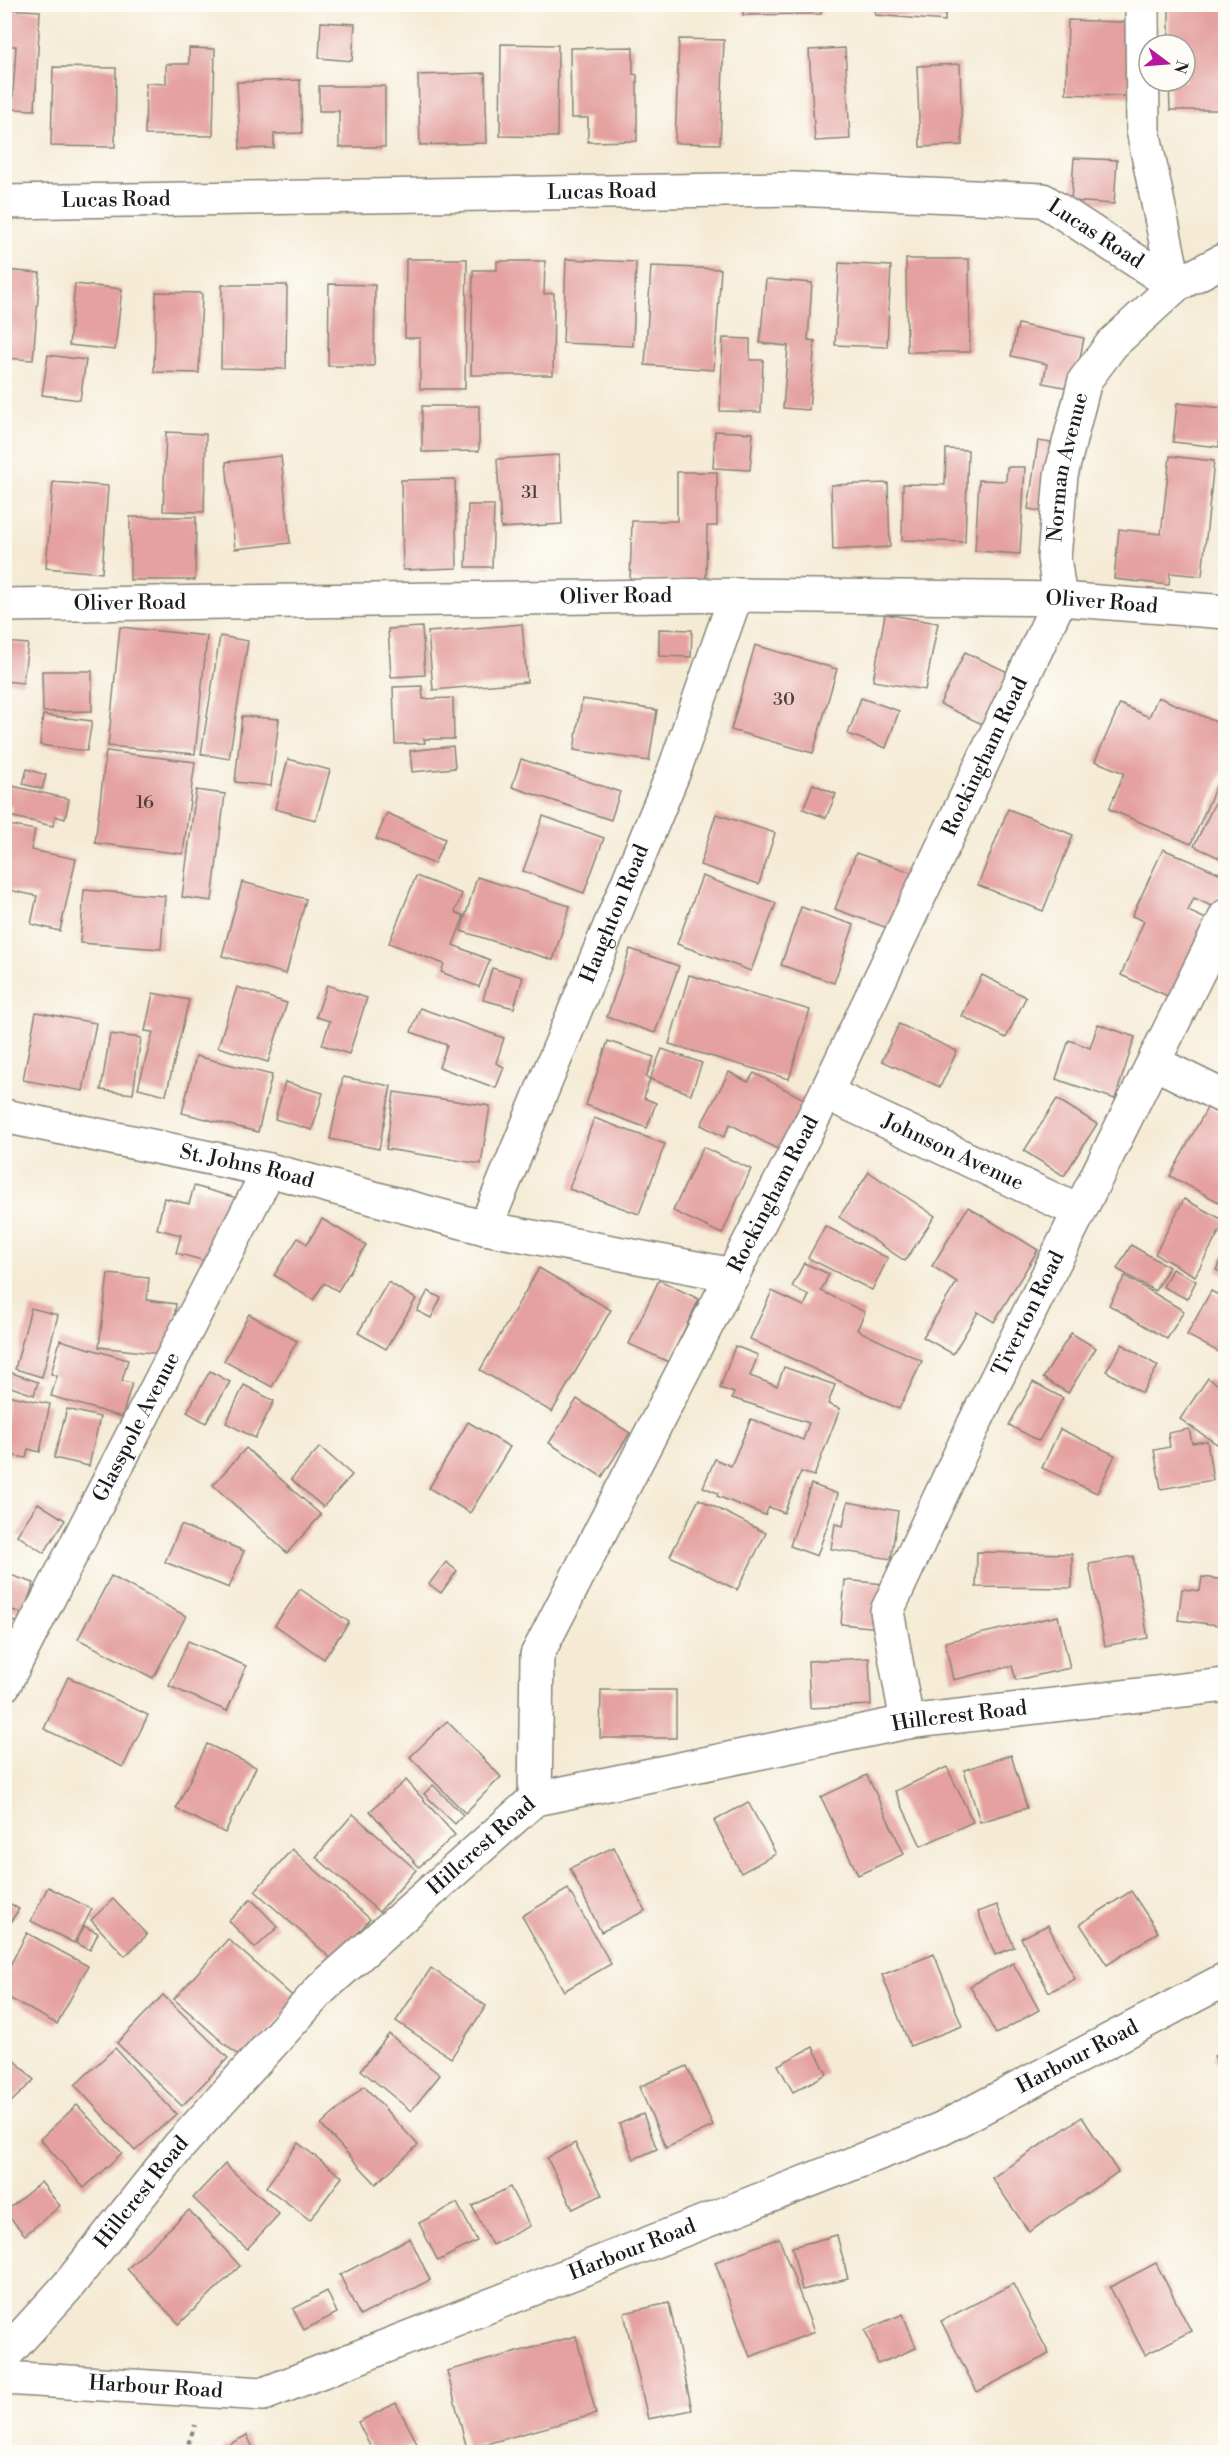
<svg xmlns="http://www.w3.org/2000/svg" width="1230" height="2457" viewBox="0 0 1230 2457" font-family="'Libre Bodoni',serif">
<rect width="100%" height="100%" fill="#fdfcf7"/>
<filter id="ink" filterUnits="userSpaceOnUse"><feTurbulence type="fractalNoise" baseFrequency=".0167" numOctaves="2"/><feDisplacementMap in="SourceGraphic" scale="12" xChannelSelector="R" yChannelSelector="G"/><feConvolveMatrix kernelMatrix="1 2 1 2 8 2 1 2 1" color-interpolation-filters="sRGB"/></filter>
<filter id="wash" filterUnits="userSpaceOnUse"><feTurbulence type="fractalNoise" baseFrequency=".008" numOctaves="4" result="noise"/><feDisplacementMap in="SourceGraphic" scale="24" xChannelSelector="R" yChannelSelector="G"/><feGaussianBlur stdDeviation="1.35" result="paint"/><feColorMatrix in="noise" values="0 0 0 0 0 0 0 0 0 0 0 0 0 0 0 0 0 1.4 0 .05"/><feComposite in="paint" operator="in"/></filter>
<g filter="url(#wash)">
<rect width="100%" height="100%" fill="#f5ebd5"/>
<g id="blocks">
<g fill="#e4a19f">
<path d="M743,4H821V14L743,15Z"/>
<path d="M876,4H946L945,21L875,15Z"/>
<path d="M1169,4H1226V110H1170L1169,81H1185V45H1169Z"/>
<path d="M4,9L40,11L35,110L12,109L16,46H4Z"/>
<path d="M1068,20L1144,23L1141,97L1066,94Z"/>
<path d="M321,22L355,24L352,61L319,58Z"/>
<path d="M679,39L724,40L720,144L675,143Z"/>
<path d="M501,44L558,45L557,137L500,136Z"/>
<path d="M633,47V74L637,75V141L588,142V118H571L570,48Z"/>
<path d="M189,48L215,49L213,136L145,135L146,83L166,84V64H189Z"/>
<path d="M845,48L850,139L815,141L809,50Z"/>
<path d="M960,64L962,145L920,147L917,66Z"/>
<path d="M53,67L116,68L115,147L51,146Z"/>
<path d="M485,73L487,143L420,145L418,75Z"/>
<path d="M300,80L302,133L274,134V148L240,149L237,82Z"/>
<path d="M319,86H385V147H339V111H319Z"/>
<path d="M1074,158L1117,160L1114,204L1071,201Z"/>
<path d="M406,259H467L465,389H420V338H405Z"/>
<path d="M566,259L636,262L633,346L563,343Z"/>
<path d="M906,259H969L970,352H907Z"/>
<path d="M497,261H545L544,294L554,293L553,375H471L473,270H497Z"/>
<path d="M839,263L891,266L887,347L835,345Z"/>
<path d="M651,266L721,269L714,370L645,365Z"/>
<path d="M4,270L40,273L33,360L4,358Z"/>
<path d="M766,279L812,283L808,340L815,341L809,410L783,408L788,346L760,343Z"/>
<path d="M75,284L122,289L115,350L69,345Z"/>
<path d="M329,284L375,285L374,366H328Z"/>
<path d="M222,285H287L286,369L221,368Z"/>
<path d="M156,292L202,293L199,373L154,372Z"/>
<path d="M1018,324L1084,338L1074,389L1043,383L1047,364L1011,356Z"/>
<path d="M723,338L750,339V360H763L761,412L720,411Z"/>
<path d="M48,355L86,360L80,400L42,395Z"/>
<path d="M1177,403L1222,408L1219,447L1173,442Z"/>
<path d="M422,406H479V451L422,452Z"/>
<path d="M715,431L753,433L750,470L713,468Z"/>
<path d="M166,432L206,434L204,512L163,511Z"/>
<path d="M1038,441L1078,447L1068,516L1028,509Z"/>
<path d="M946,449L968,450L965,542L902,540L903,484L945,485Z"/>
<path d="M559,455L562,524L501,528L497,459Z"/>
<path d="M281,456L290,543L235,549L226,462Z"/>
<path d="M1170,456L1214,461L1202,576L1170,573L1169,585L1114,579L1119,529L1161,534Z"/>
<path d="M1007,467H1025L1020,554L975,551L979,480L1006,481Z"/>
<path d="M677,472H717V526H707L706,582L630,580L632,521H677Z"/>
<path d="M455,479L457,568L403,570L401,480Z"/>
<path d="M53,482L108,486L102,573L46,568Z"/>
<path d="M888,483L890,547L833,550L831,485Z"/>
<path d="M468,505H494L492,567H466Z"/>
<path d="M130,517H196L195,580H130Z"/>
<path d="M885,614L938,623L925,690L873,681Z"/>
<path d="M522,624L527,682L433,690L428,632Z"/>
<path d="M120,627L207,636L195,754L108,746Z"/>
<path d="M422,627L425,675L391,677L388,629Z"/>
<path d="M659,629L692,630L691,657L659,656Z"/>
<path d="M220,636L248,641L229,759L201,754Z"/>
<path d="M4,642L28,644L23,683L4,681Z"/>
<path d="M755,645L837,669L813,753L731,730Z"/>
<path d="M965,652L1010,673L984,725L940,704Z"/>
<path d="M42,671H92V711L43,712Z"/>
<path d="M422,686L423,699L453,698L454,739H424L425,743L395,744L393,687Z"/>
<path d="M1158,697L1226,726V763L1191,844L1109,809L1124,773L1095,761L1120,704L1149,717Z"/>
<path d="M861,698L899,711L886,748L848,734Z"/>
<path d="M582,699L657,710L649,761L574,750Z"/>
<path d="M43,715L92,721L87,751L40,745Z"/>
<path d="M242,716L279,719L271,786L235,782Z"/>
<path d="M453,746L455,768L412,772L410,751Z"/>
<path d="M106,751L195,762L183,854L95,843Z"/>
<path d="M288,759L330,770L316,820L275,809Z"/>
<path d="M521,759L620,792L611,820L512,787Z"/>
<path d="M27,769L46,775L42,789L23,784Z"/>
<path d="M1226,780V861L1194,846Z"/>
<path d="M4,784L69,799L65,819L55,816L53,826L9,816L12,806L4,804Z"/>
<path d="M813,784L836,794L826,818L803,809Z"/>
<path d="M196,790L225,794L212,901L182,897Z"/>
<path d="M1008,809L1073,835L1043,911L978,885Z"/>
<path d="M387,813L445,839L434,864L376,839Z"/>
<path d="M716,814L775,833L759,884L700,865Z"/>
<path d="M543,816L604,838L584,893L523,871Z"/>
<path d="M4,824L35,830L31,850L76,859L60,931L31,924L37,896L4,889Z"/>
<path d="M1163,849L1226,876V885L1216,908L1194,898L1188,911L1208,920L1181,1002L1121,975L1144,921L1132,916Z"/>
<path d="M856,853L913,873L893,930L835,909Z"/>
<path d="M416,876L462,894L455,912L464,916L453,945L490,960L479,987L441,972L444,964L389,943Z"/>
<path d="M702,876L776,903L751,971L677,944Z"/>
<path d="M477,877L570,906L553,960L461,931Z"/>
<path d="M242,882L306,899L286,974L222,956Z"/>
<path d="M84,890L165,896L161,949L80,943Z"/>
<path d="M801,907L854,925L834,983L781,965Z"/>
<path d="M630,949L679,966L655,1033L607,1017Z"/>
<path d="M492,968L523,977L514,1008L483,1000Z"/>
<path d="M689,975L810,1010L789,1079L669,1044Z"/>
<path d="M982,975L1026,997L1006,1038L962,1016Z"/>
<path d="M327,985L367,998L349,1054L322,1045L330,1021L316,1017Z"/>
<path d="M237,987L287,1003L268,1062L218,1047Z"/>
<path d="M153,993L189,1000L166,1095L138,1088L153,1032L145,1031Z"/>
<path d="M420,1008L504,1038L496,1063L504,1067L496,1088L439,1067L447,1045L411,1032Z"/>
<path d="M36,1012L96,1023L83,1091L23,1080Z"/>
<path d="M899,1024L957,1051L940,1087L882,1061Z"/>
<path d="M1098,1024L1135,1037L1115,1099L1056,1079L1069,1040L1090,1048Z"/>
<path d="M110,1034L141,1038L133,1094L101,1090Z"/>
<path d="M608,1041L654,1057L646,1077L650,1079L644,1098L656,1103L647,1128L586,1105Z"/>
<path d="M662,1049L702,1063L691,1094L650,1079Z"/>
<path d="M196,1056L272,1075L258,1132L182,1113Z"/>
<path d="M729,1072L748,1082L754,1073L808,1101L781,1151L730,1124L724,1137L701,1125Z"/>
<path d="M343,1077L391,1086L379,1149L330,1139Z"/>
<path d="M285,1082L323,1093L312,1130L275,1119Z"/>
<path d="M394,1092L490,1106L481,1164L386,1149Z"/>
<path d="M1057,1099L1097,1124L1064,1176L1024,1151Z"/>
<path d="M1208,1106L1226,1116V1206L1170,1176Z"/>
<path d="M594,1118L665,1144L639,1214L569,1189Z"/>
<path d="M703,1147L751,1169L722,1234L673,1211Z"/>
<path d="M869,1172L935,1216L905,1261L839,1217Z"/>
<path d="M194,1186L237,1198L220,1265L176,1253L181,1235L157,1229L164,1198L189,1204Z"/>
<path d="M1184,1199L1225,1221L1195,1276L1155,1254Z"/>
<path d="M968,1207L1038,1250L994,1322L978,1312L953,1354L923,1337L957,1282L932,1266Z"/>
<path d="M322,1219L366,1245L338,1291L324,1283L313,1300L274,1275L298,1238L307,1244Z"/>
<path d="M825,1226L888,1258L872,1290L808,1258Z"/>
<path d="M1131,1245L1169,1267L1155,1291L1117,1269Z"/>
<path d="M1226,1250V1275L1216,1270Z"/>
<path d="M804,1263L829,1274L821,1291L865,1312L857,1330L922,1361L899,1409L750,1339L772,1291L804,1306L809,1295L792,1287Z"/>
<path d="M539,1268L611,1310L552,1412L480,1370Z"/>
<path d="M1172,1269L1196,1281L1187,1299L1163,1287Z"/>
<path d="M108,1274L149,1278L147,1300L176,1304L170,1355L99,1347Z"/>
<path d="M1125,1276L1184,1311L1167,1339L1109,1305Z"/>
<path d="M659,1280L699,1299L669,1362L629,1344Z"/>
<path d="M388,1282L416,1299L386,1349L358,1333Z"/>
<path d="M428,1291L441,1298L431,1318L417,1311Z"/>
<path d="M1211,1291L1226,1299V1356L1187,1335Z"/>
<path d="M31,1308L58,1315L42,1377L15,1369Z"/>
<path d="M249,1314L297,1341L272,1387L224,1361Z"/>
<path d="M1071,1333L1096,1348L1068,1393L1043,1378Z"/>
<path d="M60,1340L128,1360L122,1381L132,1383L122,1417L51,1396L57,1376L51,1374Z"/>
<path d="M1122,1344L1158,1366L1142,1393L1106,1371Z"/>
<path d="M735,1346L758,1355L750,1376L777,1386L784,1367L835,1385L828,1404L840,1409L814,1476L801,1472L784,1513L769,1507L765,1515L717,1496L718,1493L703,1487L715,1459L731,1466L751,1419L803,1440L809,1423L732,1398L734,1393L720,1388Z"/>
<path d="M6,1371L38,1382L34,1395L5,1385Z"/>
<path d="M210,1371L230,1382L206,1423L187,1412Z"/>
<path d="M1208,1378L1226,1390V1450L1180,1419Z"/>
<path d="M1033,1382L1063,1398L1039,1441L1009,1425Z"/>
<path d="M244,1385L274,1401L255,1438L226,1423Z"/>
<path d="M6,1395L50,1404L40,1452L28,1449L26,1458L4,1454Z"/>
<path d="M577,1399L630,1433L602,1477L549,1443Z"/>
<path d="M67,1409L100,1417L89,1466L54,1458Z"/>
<path d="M468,1422L510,1447L470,1513L429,1488Z"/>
<path d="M1060,1429L1115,1455L1097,1493L1042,1468Z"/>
<path d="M1189,1429L1192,1443L1207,1441L1213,1480L1161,1489L1154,1450L1170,1447L1168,1433Z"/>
<path d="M320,1447L352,1475L323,1507L291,1479Z"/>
<path d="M246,1448L321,1515L287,1553L213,1485Z"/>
<path d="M811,1484L838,1494L817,1556L790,1546Z"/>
<path d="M699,1499L766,1533L737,1590L670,1556Z"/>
<path d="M848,1502L898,1511L891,1559L831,1549L835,1524L843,1526Z"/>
<path d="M38,1503L65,1520L44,1553L17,1535Z"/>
<path d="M181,1525L244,1551L229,1588L165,1562Z"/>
<path d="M977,1552L1072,1554V1588L976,1587Z"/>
<path d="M1133,1556L1148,1638L1105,1646L1089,1564Z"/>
<path d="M446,1562L457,1571L441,1593L429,1584Z"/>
<path d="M4,1573L34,1583L23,1614L4,1607Z"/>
<path d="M111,1576L186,1616L153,1678L78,1639Z"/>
<path d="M1202,1577L1226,1580V1626L1178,1620L1182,1589L1200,1591Z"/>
<path d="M845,1580L893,1585L889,1629L841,1624Z"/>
<path d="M300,1589L349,1622L324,1659L275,1625Z"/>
<path d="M1058,1616L1070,1668L1016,1680L1012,1666L953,1680L945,1642Z"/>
<path d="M4,1618L19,1623L4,1649Z"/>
<path d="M188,1641L246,1666L227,1711L169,1686Z"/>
<path d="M869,1658L871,1705L810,1708L808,1661Z"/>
<path d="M68,1677L148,1715L123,1767L44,1729Z"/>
<path d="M601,1690H676V1738H600Z"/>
<path d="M447,1721L501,1777L465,1813L410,1757Z"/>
<path d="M207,1744L256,1767L225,1833L176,1809Z"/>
<path d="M1011,1755L1027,1808L980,1822L964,1770Z"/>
<path d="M947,1767L973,1822L921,1846L895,1791Z"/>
<path d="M867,1775L904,1854L858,1875L821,1797Z"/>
<path d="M406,1780L455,1835L419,1867L370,1811Z"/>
<path d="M433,1785L463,1815L455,1824L424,1794Z"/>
<path d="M748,1802L776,1854L741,1873L714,1821Z"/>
<path d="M353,1814L416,1870L379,1912L316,1857Z"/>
<path d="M614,1847L645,1911L601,1932L570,1868Z"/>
<path d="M292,1849L370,1919L334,1961L255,1891Z"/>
<path d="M48,1887L92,1909L74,1943L31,1921Z"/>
<path d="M568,1889L611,1964L564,1991L522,1916Z"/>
<path d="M1131,1891L1158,1932L1107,1965L1080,1924Z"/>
<path d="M113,1899L147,1935L125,1956L91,1920Z"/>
<path d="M251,1899L278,1927L255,1948L229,1921Z"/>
<path d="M4,1900L19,1909L4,1932Z"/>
<path d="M997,1905L1014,1947L995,1955L978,1912Z"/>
<path d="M1048,1925L1075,1979L1049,1992L1021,1938Z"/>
<path d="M84,1926L98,1933L90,1950L76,1943Z"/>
<path d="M27,1933L88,1966L57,2024L5,1996V1975Z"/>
<path d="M228,1939L297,2000L244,2061L174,1999Z"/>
<path d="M934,1954L962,2026L910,2046L882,1975Z"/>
<path d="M1013,1963L1039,2010L996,2034L970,1986Z"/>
<path d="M431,1968L486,2006L451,2058L396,2021Z"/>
<path d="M163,1995L228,2058L182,2106L117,2043Z"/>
<path d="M389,2034L440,2075L411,2111L361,2070Z"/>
<path d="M813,2047L827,2074L793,2092L778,2065Z"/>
<path d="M115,2048L176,2114L135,2151L75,2085Z"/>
<path d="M4,2049L34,2080L7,2106L4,2103Z"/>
<path d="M1225,2052V2083L1214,2056Z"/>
<path d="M687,2066L713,2126L666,2148L639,2087Z"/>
<path d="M364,2086L418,2145L376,2184L321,2125Z"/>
<path d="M77,2105L122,2153L84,2188L40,2139Z"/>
<path d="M643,2114L657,2149L634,2159L619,2124Z"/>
<path d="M1082,2117L1118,2172L1029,2232L992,2178Z"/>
<path d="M298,2143L342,2177L310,2220L266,2187Z"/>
<path d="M575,2143L602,2195L573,2209L547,2158Z"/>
<path d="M225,2164L279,2214L247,2249L193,2198Z"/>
<path d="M41,2182L60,2206L25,2235L5,2212Z"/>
<path d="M510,2187L530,2226L492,2245L472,2206Z"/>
<path d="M457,2203L477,2241L438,2261L419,2223Z"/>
<path d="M189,2210L240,2266L179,2324L127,2269Z"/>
<path d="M837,2235L848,2279L802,2290L792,2247Z"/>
<path d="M410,2238L430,2280L360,2316L340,2275Z"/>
<path d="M779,2238L814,2332L750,2357L715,2262Z"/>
<path d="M1156,2263L1191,2331L1145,2355L1110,2287Z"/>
<path d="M1013,2284L1049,2354L977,2392L941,2321Z"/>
<path d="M327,2291L337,2313L304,2330L293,2309Z"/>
<path d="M669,2303L692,2410L648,2419L624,2313Z"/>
<path d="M903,2314L916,2348L878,2364L865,2330Z"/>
<path d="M576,2336L596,2414L467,2449L447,2371Z"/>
<path d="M396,2403L417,2443L399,2452H373L358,2422Z"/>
<path d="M247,2435L255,2452H224L222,2448Z"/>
</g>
</g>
</g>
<g filter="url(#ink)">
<use href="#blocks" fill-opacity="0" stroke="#888478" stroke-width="1.5"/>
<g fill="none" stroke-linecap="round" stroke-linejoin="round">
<defs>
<g id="minor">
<path d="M1142,4L1143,130L1175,286"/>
<path id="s1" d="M4,202L793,189L1043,200L1175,286"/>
<path id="s2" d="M4,605L736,595L1060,599L1226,612"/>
<path d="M1155,1063L1226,1098"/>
<path id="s3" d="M826,1093L1078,1211"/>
<path id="s4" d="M4,1116L269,1170L485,1228L733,1275"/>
<path id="s5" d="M485,1228L674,771L736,595"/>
<path id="s6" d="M4,1685L269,1170"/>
<path id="s7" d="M907,1722L887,1611L974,1424L1226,916"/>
<path id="s8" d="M535,1799L537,1655L826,1093L1060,599L1054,558L1061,475L1085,380L1112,344L1175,286L1226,259"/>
<path id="s9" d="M4,2356L67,2287L179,2146L321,1989L535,1799L907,1722L1226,1685"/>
<path id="s10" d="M4,2378L264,2394L941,2129L1226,1979"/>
</g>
</defs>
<use href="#minor" stroke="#888478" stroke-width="36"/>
<path stroke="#888478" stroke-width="4" stroke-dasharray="4.5 4.5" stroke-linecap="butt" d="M185,2452L195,2425"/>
<use href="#minor" stroke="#fff" stroke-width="33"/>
</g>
</g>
<g text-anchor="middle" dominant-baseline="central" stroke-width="4.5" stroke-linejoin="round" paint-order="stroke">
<g font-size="18" fill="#4e3d3d">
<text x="530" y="492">31</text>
<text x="784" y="699">30</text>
<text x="145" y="802">16</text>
</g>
<g font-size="21" fill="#1c1c1c" stroke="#fdfcf7">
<text stroke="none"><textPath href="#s1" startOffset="598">Lucas Road</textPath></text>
<text stroke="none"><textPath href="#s1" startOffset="112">Lucas Road</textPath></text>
<text stroke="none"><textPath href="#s1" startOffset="1102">Lucas Road</textPath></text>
<text stroke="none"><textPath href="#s8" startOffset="1456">Norman Avenue</textPath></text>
<text stroke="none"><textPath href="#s2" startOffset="612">Oliver Road</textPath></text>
<text stroke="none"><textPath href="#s2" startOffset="126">Oliver Road</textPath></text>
<text stroke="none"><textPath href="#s2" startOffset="1098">Oliver Road</textPath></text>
<text stroke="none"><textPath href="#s8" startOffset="1148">Rockingham Road</textPath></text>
<text stroke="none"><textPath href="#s5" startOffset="340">Haughton Road</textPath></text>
<text stroke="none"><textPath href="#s3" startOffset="140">Johnson Avenue</textPath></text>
<text stroke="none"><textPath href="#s4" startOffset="248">St. Johns Road</textPath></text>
<text stroke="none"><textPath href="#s8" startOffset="662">Rockingham Road</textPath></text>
<text stroke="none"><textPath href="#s7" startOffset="442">Tiverton Road</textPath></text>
<text stroke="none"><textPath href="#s6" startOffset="290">Glasspole Avenue</textPath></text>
<text stroke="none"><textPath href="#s9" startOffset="1204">Hillcrest Road</textPath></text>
<text stroke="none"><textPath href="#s9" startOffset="700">Hillcrest Road</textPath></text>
<text stroke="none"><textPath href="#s10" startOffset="1142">Harbour Road</textPath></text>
<text stroke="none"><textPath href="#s9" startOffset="214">Hillcrest Road</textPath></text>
<text stroke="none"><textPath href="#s10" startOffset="656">Harbour Road</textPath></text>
<text stroke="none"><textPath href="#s10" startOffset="152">Harbour Road</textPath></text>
</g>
</g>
<rect width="1230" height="2457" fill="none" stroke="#fdfcf7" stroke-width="24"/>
<g transform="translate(1167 63) rotate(106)"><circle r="28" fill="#fdfcf7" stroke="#a3a29f" stroke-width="1.5"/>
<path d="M0-4.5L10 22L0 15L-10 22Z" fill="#b5179e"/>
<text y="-9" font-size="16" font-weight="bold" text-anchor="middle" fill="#1c1c1c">N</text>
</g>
</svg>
